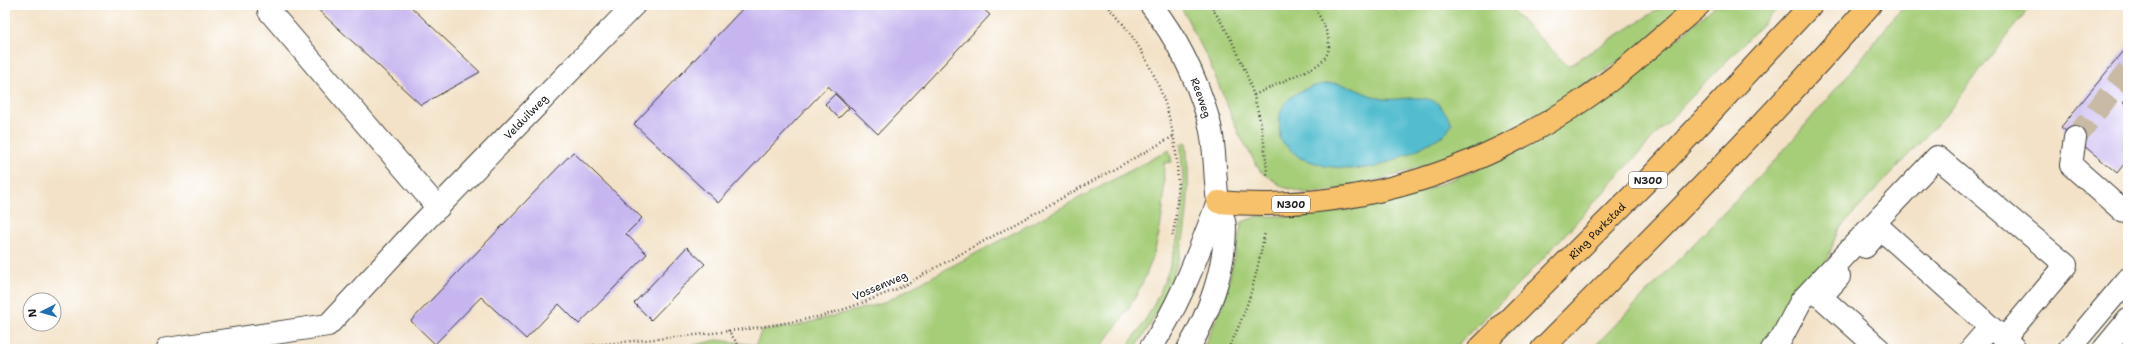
<svg xmlns="http://www.w3.org/2000/svg" width="2133" height="354" viewBox="0 0 2133 354" font-family="'Shantell Sans',sans-serif">
<rect width="100%" height="100%" fill="#fff"/>
<filter id="ink" filterUnits="userSpaceOnUse"><feTurbulence type="fractalNoise" baseFrequency=".025" numOctaves="2"/><feDisplacementMap in="SourceGraphic" scale="8" xChannelSelector="R" yChannelSelector="G"/><feConvolveMatrix kernelMatrix="1 2 1 2 8 2 1 2 1" color-interpolation-filters="sRGB"/></filter>
<filter id="wash" filterUnits="userSpaceOnUse"><feTurbulence type="fractalNoise" baseFrequency=".012" numOctaves="4" result="noise"/><feDisplacementMap in="SourceGraphic" scale="16" xChannelSelector="R" yChannelSelector="G"/><feGaussianBlur stdDeviation="0.9" result="paint"/><feColorMatrix in="noise" values="0 0 0 0 0 0 0 0 0 0 0 0 0 0 0 0 0 1.4 0 .05"/><feComposite in="paint" operator="in"/></filter>
<g filter="url(#wash)">
<rect width="100%" height="100%" fill="#f3e2c7"/>
<g fill="#a6cd78" stroke="#61744a">
<path d="M1180,5H1392L1398,13L1411,5H1507L1568,66L1665,5H1683L1643,44L1573,93L1482,146L1396,175L1337,190L1306,193L1283,187L1260,171L1239,134L1208,59Z"/>
<path d="M1716,5H1781L1676,113L1525,278L1453,349H1203L1225,299L1242,222L1258,216H1289L1353,209L1425,190L1493,163L1623,85Z"/>
<path d="M1904,5H2031L1944,117L1838,230L1824,269L1763,349H1592L1777,158L1852,70Z"/>
<path d="M1186,142C1194,221 1181,284 1134,349H1125C1159,307 1179,254 1183,200C1184,181 1181,162 1181,144Z"/>
<path d="M1169,150L1172,162L1164,163C1163,178 1165,194 1163,209C1156,266 1135,305 1099,349H676L717,340L756,345L761,331L796,326L883,303Z"/>
</g>
<path fill="#53bdcf" stroke="#386c76" d="M1334,83C1352,85 1366,96 1384,99C1400,101 1423,93 1437,103C1443,108 1448,117 1452,123L1445,134L1411,153L1376,167L1350,169L1325,166L1300,158L1280,140C1280,132 1279,122 1280,115C1284,92 1315,84 1334,83Z"/>
<g id="blocks">
<g fill="#c6b5ef">
<path d="M313,5H409L480,72L421,105Z"/>
<path d="M746,5H979L990,15L878,134L828,86L718,203L634,124Z"/>
<path d="M2128,46V96L2123,102L2128,106V159L2117,173L2061,127Z"/>
<path d="M835,94L849,108L839,118L825,104Z"/>
<path d="M573,152L642,218L626,234L647,254L579,324L559,304L526,339L481,297L435,344L411,321Z"/>
<path d="M687,247L705,264L651,320L634,303Z"/>
</g>
</g>
</g>
<g filter="url(#ink)">
<use href="#blocks" fill-opacity="0" stroke="#3c3a36" stroke-width="1"/>
<g fill="none" stroke-linecap="round" stroke-linejoin="round">
<path stroke="#c8baa5" stroke-width="22" stroke-dasharray="22 11" stroke-linecap="butt" d="M2075,138L2128,71"/>
<defs>
<g id="minor">
<path id="s1" d="M1151,5C1177,38 1196,77 1208,118C1216,145 1214,174 1218,202C1220,211 1225,220 1225,228C1225,269 1209,314 1188,349"/>
<path d="M269,11L438,208"/>
<path d="M2075,138L2071,165L2124,212L2128,211"/>
<path d="M1865,247L1881,229L2014,348"/>
<path d="M1839,277L1821,297L1879,349"/>
<path id="s2" d="M167,349L328,325L417,229L634,5"/>
<path d="M1150,349C1181,303 1198,253 1218,202"/>
<path d="M1772,349L1781,339L1801,301L1937,157L2066,265L2004,339"/>
<path d="M1971,349L1990,327"/>
<path d="M2069,349L2128,279"/>
<path d="M2104,349L2128,320"/>
</g>
<g id="highway">
<path d="M1218,202C1348,213 1469,175 1577,104C1621,75 1660,39 1699,5"/>
<path id="s3" d="M1479,349L1649,179L1811,5"/>
<path d="M1542,349C1654,236 1766,124 1870,5"/>
</g>
</defs>
<use href="#minor" stroke="#3c3a36" stroke-width="24"/>
<use href="#highway" stroke="#3c3a36" stroke-width="24"/>
<g stroke="#3c3a36" stroke-width="2.5" stroke-dasharray="1 3" stroke-linecap="butt">
<path d="M1107,5C1165,68 1190,153 1172,238"/>
<path d="M1210,5C1245,55 1265,116 1267,177"/>
<path d="M1254,95L1314,67C1342,51 1324,27 1314,5"/>
<path d="M728,330L741,349"/>
<path d="M558,349C641,339 725,335 807,319C839,313 870,300 899,288L1174,136"/>
<path d="M1228,349C1249,308 1256,277 1265,232"/>
</g>
<use href="#minor" stroke="#fff" stroke-width="22"/>
<use href="#highway" stroke="#f7c06b" stroke-width="22"/>
</g>
</g>
<g text-anchor="middle" dominant-baseline="central" stroke-width="3.5" stroke-linejoin="round" paint-order="stroke">
<g fill="#fff" stroke="#606060" stroke-width="1">
<rect x="1629" y="172" width="38" height="16" rx="3"/>
<rect x="1272" y="196" width="38" height="16" rx="3"/>
</g>
<g font-size="10" font-weight="bold" fill="#1c1c1c">
<text x="1648" y="180">N300</text>
<text x="1291" y="204">N300</text>
</g>
<g font-size="11" fill="#1c1c1c" stroke="#fff">
<text stroke="none"><textPath href="#s1" startOffset="106">Reeweg</textPath></text>
<text stroke="none"><textPath href="#s2" startOffset="450">Velduilweg</textPath></text>
<text stroke="none"><textPath href="#s3" startOffset="167">Ring Parkstad</textPath></text>
<text transform="translate(880 286) rotate(-23)">Vossenweg</text>
</g>
</g>
<rect width="2133" height="354" fill="none" stroke="#fff" stroke-width="20"/>
<g transform="translate(42 312) rotate(264)"><circle r="19" fill="#ffffff" stroke="#a4a4a4"/>
<path d="M0-3L7 15L0 10L-7 15Z" fill="#1f6fb2"/>
<text y="-6" font-size="11" font-weight="bold" text-anchor="middle" fill="#1c1c1c">N</text>
</g>
</svg>
